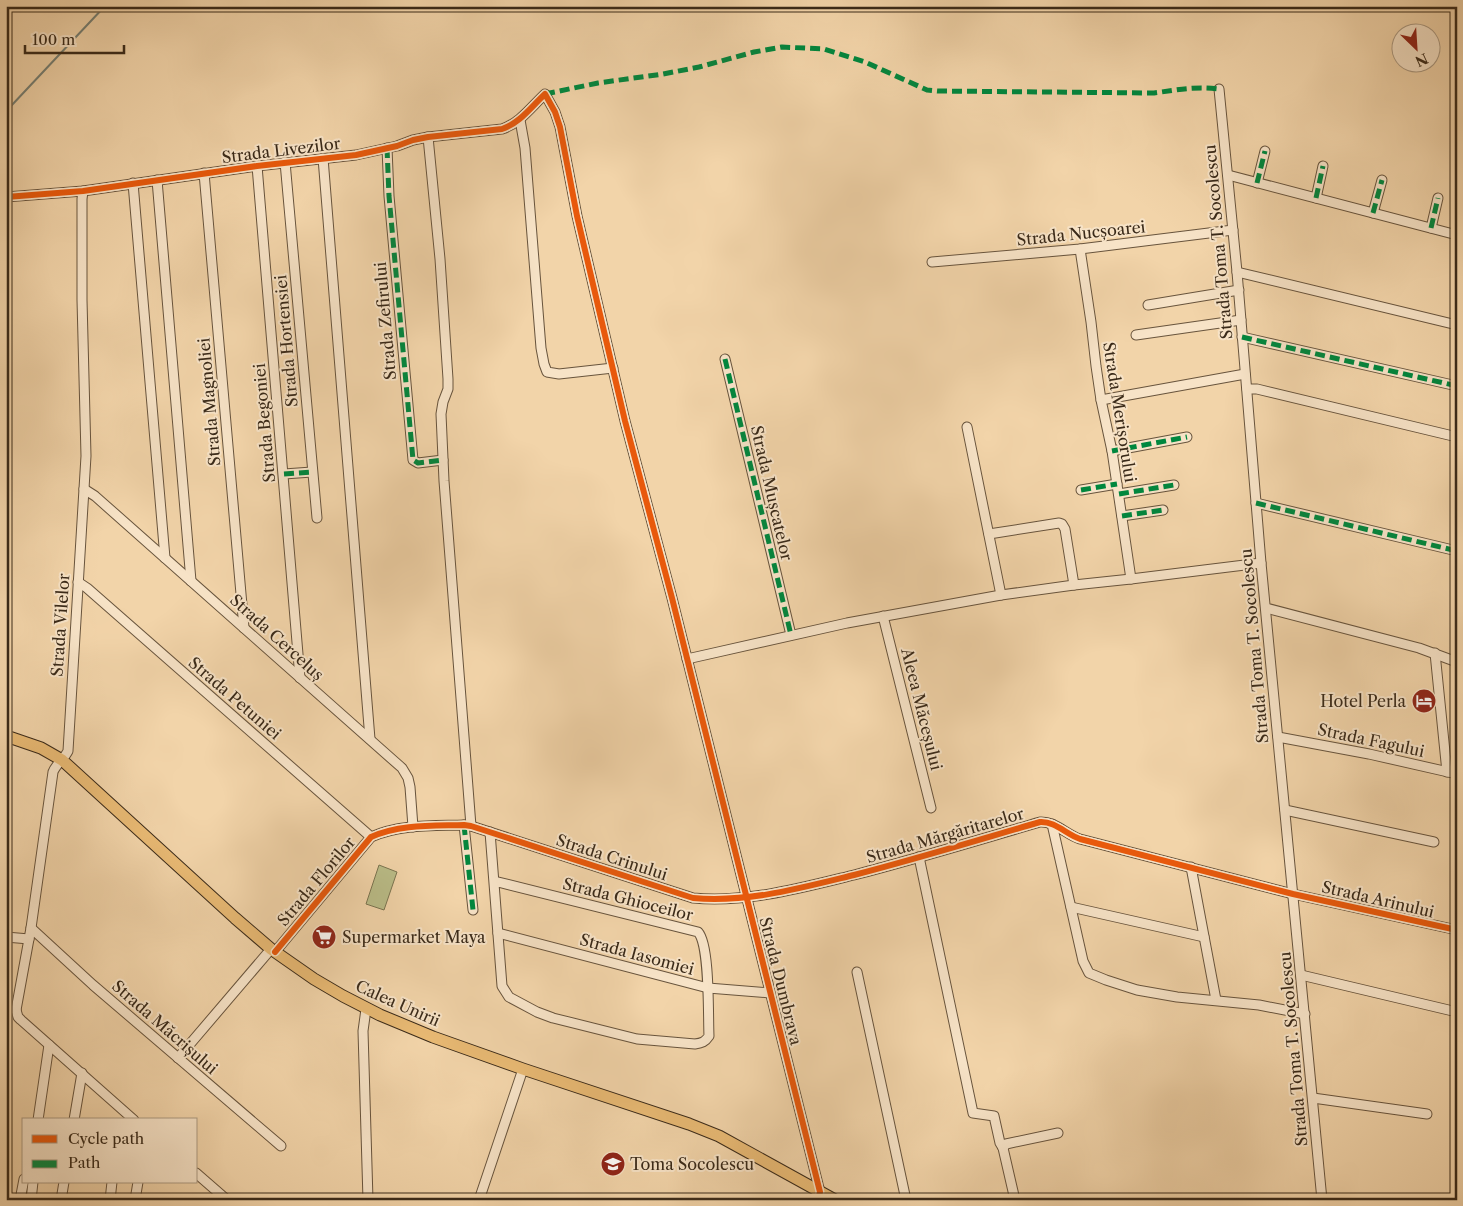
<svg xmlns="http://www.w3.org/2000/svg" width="1463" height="1206" viewBox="0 0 1463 1206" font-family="'Libre Caslon Text',serif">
<rect width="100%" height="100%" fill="#f2d4a9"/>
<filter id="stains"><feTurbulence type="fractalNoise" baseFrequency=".004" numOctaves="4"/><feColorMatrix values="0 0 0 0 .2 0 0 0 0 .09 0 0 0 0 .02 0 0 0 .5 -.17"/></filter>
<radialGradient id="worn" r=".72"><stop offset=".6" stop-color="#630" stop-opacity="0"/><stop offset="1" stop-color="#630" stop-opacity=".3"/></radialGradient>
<path fill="#babd88" stroke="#7a7450" d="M379,865L397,872L384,910L366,904Z"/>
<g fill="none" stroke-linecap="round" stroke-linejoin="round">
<path stroke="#757f74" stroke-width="2" d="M6,109L11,106L105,6"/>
<defs>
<g id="minor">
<path d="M1219,89L1237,272L1261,563L1322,1200"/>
<path d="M520,120L525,148L541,348L544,364L547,372L559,374L613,368"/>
<path d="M428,137L440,259L448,379V389L443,402L441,414L444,481L471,826"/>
<path d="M387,148L389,196L413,460L418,463L443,460"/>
<path d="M323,158L370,739"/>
<path d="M285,162L317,518"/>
<path d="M257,166L300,678"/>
<path d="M204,173L244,628"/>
<path d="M1228,175L1457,235"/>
<path d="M157,180L191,581"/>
<path d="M133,183L165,558"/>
<path d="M1257,183L1265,151"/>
<path d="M6,197L83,191L257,166L356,155L397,146L413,140L428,137L502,129C520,123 531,107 545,94L555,112L560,127L577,216L625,421L672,598L820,1192L818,1200"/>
<path d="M1316,198L1323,166"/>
<path d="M1373,213L1382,180"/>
<path d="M1431,228L1438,198"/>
<path d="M1080,249L1091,322L1096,366L1101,400L1112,451L1131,579"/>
<path d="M932,262L1080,249L1233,230"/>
<path d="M1237,272L1457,325"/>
<path d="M1148,305L1239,290"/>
<path d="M1136,335L1241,320"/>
<path d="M1242,337L1457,386"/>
<path d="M725,359L791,635"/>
<path d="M1247,389H1257L1457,437"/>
<path d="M1101,400L1245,374"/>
<path d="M967,427L1001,595"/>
<path d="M1112,451L1187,437"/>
<path d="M284,474L312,472"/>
<path d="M84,489L95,496L402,768L408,778L410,787L413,827"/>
<path d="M1081,490L1117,484"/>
<path d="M1119,494L1174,485"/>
<path d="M1256,503L1457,551"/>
<path d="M1122,516L1163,510"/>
<path d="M989,534L1059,523L1062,524L1065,529L1074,585"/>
<path d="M78,582L87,588L371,837"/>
<path d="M1266,608L1419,648L1457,662"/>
<path d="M883,616L931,808"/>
<path d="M1435,653L1447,772"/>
<path d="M687,659L847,623L1001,595L1074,585L1131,579L1261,563"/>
<path d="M1278,737L1369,754L1457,774"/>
<path d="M1285,810L1434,842"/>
<path d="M1052,824L1083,961L1089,973L1106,980L1137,990L1177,997L1259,1005L1305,1014"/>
<path d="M464,825L473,910"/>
<path d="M490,832L502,986L509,997L537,1012L553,1018L637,1039L695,1044C702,1043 705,1042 709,1036C708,1015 710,945 698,932L494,881"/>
<path d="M919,857L973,1113L994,1116L1000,1143L1003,1148"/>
<path d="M1191,867L1216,1000"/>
<path d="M1071,907L1204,937"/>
<path d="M31,928L93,985L281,1146"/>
<path d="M498,933L708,988L770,993"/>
<path d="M6,937L29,939"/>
<path d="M275,952L371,837C400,824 433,826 464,825L471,826L693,898C747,903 801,888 854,875C916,859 978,840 1040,822C1055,821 1067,835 1080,839L1293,894L1457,930"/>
<path d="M857,972L906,1200"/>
<path d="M1301,975L1457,1012"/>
<path d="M366,1009L363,1031L368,1200"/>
<path d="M16,1010L31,928L53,772C56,764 64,759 68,751L86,456L82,300V199L83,191"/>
<path d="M16,1010L18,1017L21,1020L134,1120"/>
<path d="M178,1058L271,949"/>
<path d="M1313,1098L1427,1114"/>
<path d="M38,1120L49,1045"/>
<path d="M74,1120L82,1073"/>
<path d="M196,1173L227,1200"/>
<path d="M20,1200L24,1179"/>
<path d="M31,1200L33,1182"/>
<path d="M61,1200L64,1182"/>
<path d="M110,1200L112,1182"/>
<path d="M135,1200L138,1182"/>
<path d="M479,1200L523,1069"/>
<path d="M1015,1200L1003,1148L1006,1144L1058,1133"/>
</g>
<path id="major" d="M6,736L41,748L62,760L235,918L271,949L314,979L343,996L380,1015L433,1037L523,1069L689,1124L719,1136L835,1200"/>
</defs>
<use href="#minor" stroke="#68543d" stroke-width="11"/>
<use href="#major" stroke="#3a2a19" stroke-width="13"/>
<use href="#minor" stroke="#f7e3c7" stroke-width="9"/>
<use href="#major" stroke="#e9ba74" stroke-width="11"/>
<g stroke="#00873e" stroke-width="5" stroke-dasharray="10 5" stroke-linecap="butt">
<path d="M545,94L598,83L663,74L699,67L754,52L782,47L824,49L865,62L927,90L938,91L1154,93C1177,90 1195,86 1219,89"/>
<path d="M387,148L389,196L413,460L418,463L443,460"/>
<path d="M1257,183L1265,151"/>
<path d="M1316,198L1323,166"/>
<path d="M1373,213L1382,180"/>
<path d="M1431,228L1438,198"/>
<path d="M1242,337L1457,386"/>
<path d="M725,359L791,635"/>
<path d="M1112,451L1187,437"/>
<path d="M284,474L312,472"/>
<path d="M1081,490L1117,484"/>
<path d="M1119,494L1174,485"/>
<path d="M1256,503L1457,551"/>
<path d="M1122,516L1163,510"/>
<path d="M464,825L473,910"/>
</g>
<defs>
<g id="cycleway">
<path d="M6,197L83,191L257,166L356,155L397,146L413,140L428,137L502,129C520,123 531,107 545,94L555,112L560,127L577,216L625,421L672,598L820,1192L818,1200"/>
<path d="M275,952L371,837C400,824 433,826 464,825L471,826L693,898C747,903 801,888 854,875C916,859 978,840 1040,822C1055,821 1067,835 1080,839L1293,894L1457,930"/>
</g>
</defs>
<use href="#cycleway" stroke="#f7e3c7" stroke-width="9"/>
<use href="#cycleway" stroke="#e8590c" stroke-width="6"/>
</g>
<defs>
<symbol id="hotel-disc" viewBox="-11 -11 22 22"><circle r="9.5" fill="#8f2418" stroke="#f7e3c7"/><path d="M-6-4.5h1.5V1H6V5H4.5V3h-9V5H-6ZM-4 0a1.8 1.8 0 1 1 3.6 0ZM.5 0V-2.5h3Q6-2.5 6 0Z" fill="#fff"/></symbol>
<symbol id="supermarket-disc" viewBox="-11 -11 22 22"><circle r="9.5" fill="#8f2418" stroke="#f7e3c7"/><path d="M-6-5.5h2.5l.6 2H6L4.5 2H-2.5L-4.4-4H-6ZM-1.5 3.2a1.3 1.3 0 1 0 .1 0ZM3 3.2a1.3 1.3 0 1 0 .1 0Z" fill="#fff"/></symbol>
<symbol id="school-disc" viewBox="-11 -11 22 22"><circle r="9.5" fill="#8f2418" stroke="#f7e3c7"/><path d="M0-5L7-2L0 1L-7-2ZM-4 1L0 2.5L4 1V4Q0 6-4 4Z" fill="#fff"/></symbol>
</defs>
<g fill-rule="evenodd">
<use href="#hotel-disc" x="1410" y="687" width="28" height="28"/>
<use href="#supermarket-disc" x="310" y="923" width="28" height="28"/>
<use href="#school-disc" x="599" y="1150" width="28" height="28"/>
</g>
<g text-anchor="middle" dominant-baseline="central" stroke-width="4" stroke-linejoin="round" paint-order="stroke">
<g font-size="16" fill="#3a2a19" stroke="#f7e3c7">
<text transform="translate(281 150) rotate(-7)">Strada Livezilor</text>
<text transform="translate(1081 233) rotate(-6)">Strada Nucșoarei</text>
<text transform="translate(1218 242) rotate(-95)">Strada Toma T. Socolescu</text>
<text transform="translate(385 321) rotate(-95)">Strada Zefirului</text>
<text transform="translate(286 341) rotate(-95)">Strada Hortensiei</text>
<text transform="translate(209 402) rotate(-95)">Strada Magnoliei</text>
<text transform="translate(1120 412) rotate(81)">Strada Merișorului</text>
<text transform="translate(264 423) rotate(-95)">Strada Begoniei</text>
<text transform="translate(772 493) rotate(77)">Strada Mușcatelor</text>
<text transform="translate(60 625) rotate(-86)">Strada Vilelor</text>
<text transform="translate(277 637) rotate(42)">Strada Cerceluș</text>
<text transform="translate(1254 646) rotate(-95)">Strada Toma T. Socolescu</text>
<text transform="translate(235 698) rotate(41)">Strada Petuniei</text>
<text transform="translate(922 709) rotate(76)">Aleea Măceșului</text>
<text transform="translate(1371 740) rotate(12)">Strada Fagului</text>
<text transform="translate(945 835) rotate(-16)">Strada Mărgăritarelor</text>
<text transform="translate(612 857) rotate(18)">Strada Crinului</text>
<text transform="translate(316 881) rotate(-50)">Strada Florilor</text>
<text transform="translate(628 899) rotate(14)">Strada Ghioceilor</text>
<text transform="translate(1378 899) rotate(13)">Strada Arinului</text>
<text transform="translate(637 954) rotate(15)">Strada Iasomiei</text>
<text transform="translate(781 981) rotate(76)">Strada Dumbrava</text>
<text transform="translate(398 1003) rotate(24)">Calea Unirii</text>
<text transform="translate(165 1027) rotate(41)">Strada Măcrișului</text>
<text transform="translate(1293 1049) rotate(-95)">Strada Toma T. Socolescu</text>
</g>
<g font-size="16" fill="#3a2a19" stroke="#f7e3c7" text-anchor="start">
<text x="1406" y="701" text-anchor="end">Hotel Perla</text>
<text x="342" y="937">Supermarket Maya</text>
<text x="630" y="1164">Toma Socolescu</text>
</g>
</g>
<rect width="1463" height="1206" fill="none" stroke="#f2d4a9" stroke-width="25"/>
<rect x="8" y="8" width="1448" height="1191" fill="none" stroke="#3a2a19" stroke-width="2.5"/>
<rect x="12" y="12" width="1438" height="1181" fill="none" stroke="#3a2a19"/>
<rect x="22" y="1118" width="175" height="65" fill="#f7e3c7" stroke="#ab9981"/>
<rect x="32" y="1135" width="25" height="8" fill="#e8590c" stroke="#ab9981"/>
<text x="68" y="1144" font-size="15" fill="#3a2a19">Cycle path</text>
<rect x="32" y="1160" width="25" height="8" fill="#00873e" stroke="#ab9981"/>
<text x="68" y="1168" font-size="15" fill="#3a2a19">Path</text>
<g transform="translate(1416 48) rotate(155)"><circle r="24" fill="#f7e3c7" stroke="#ab9981"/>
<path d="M0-4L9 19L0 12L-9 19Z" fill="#8f2418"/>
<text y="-8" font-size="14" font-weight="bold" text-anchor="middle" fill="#3a2a19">N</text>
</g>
<path d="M25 45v8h99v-8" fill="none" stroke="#3a2a19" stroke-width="2.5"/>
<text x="32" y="45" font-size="15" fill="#3a2a19" stroke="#f7e3c7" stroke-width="4" paint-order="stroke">100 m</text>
<rect width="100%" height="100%" filter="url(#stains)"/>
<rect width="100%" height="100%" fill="url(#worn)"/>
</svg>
